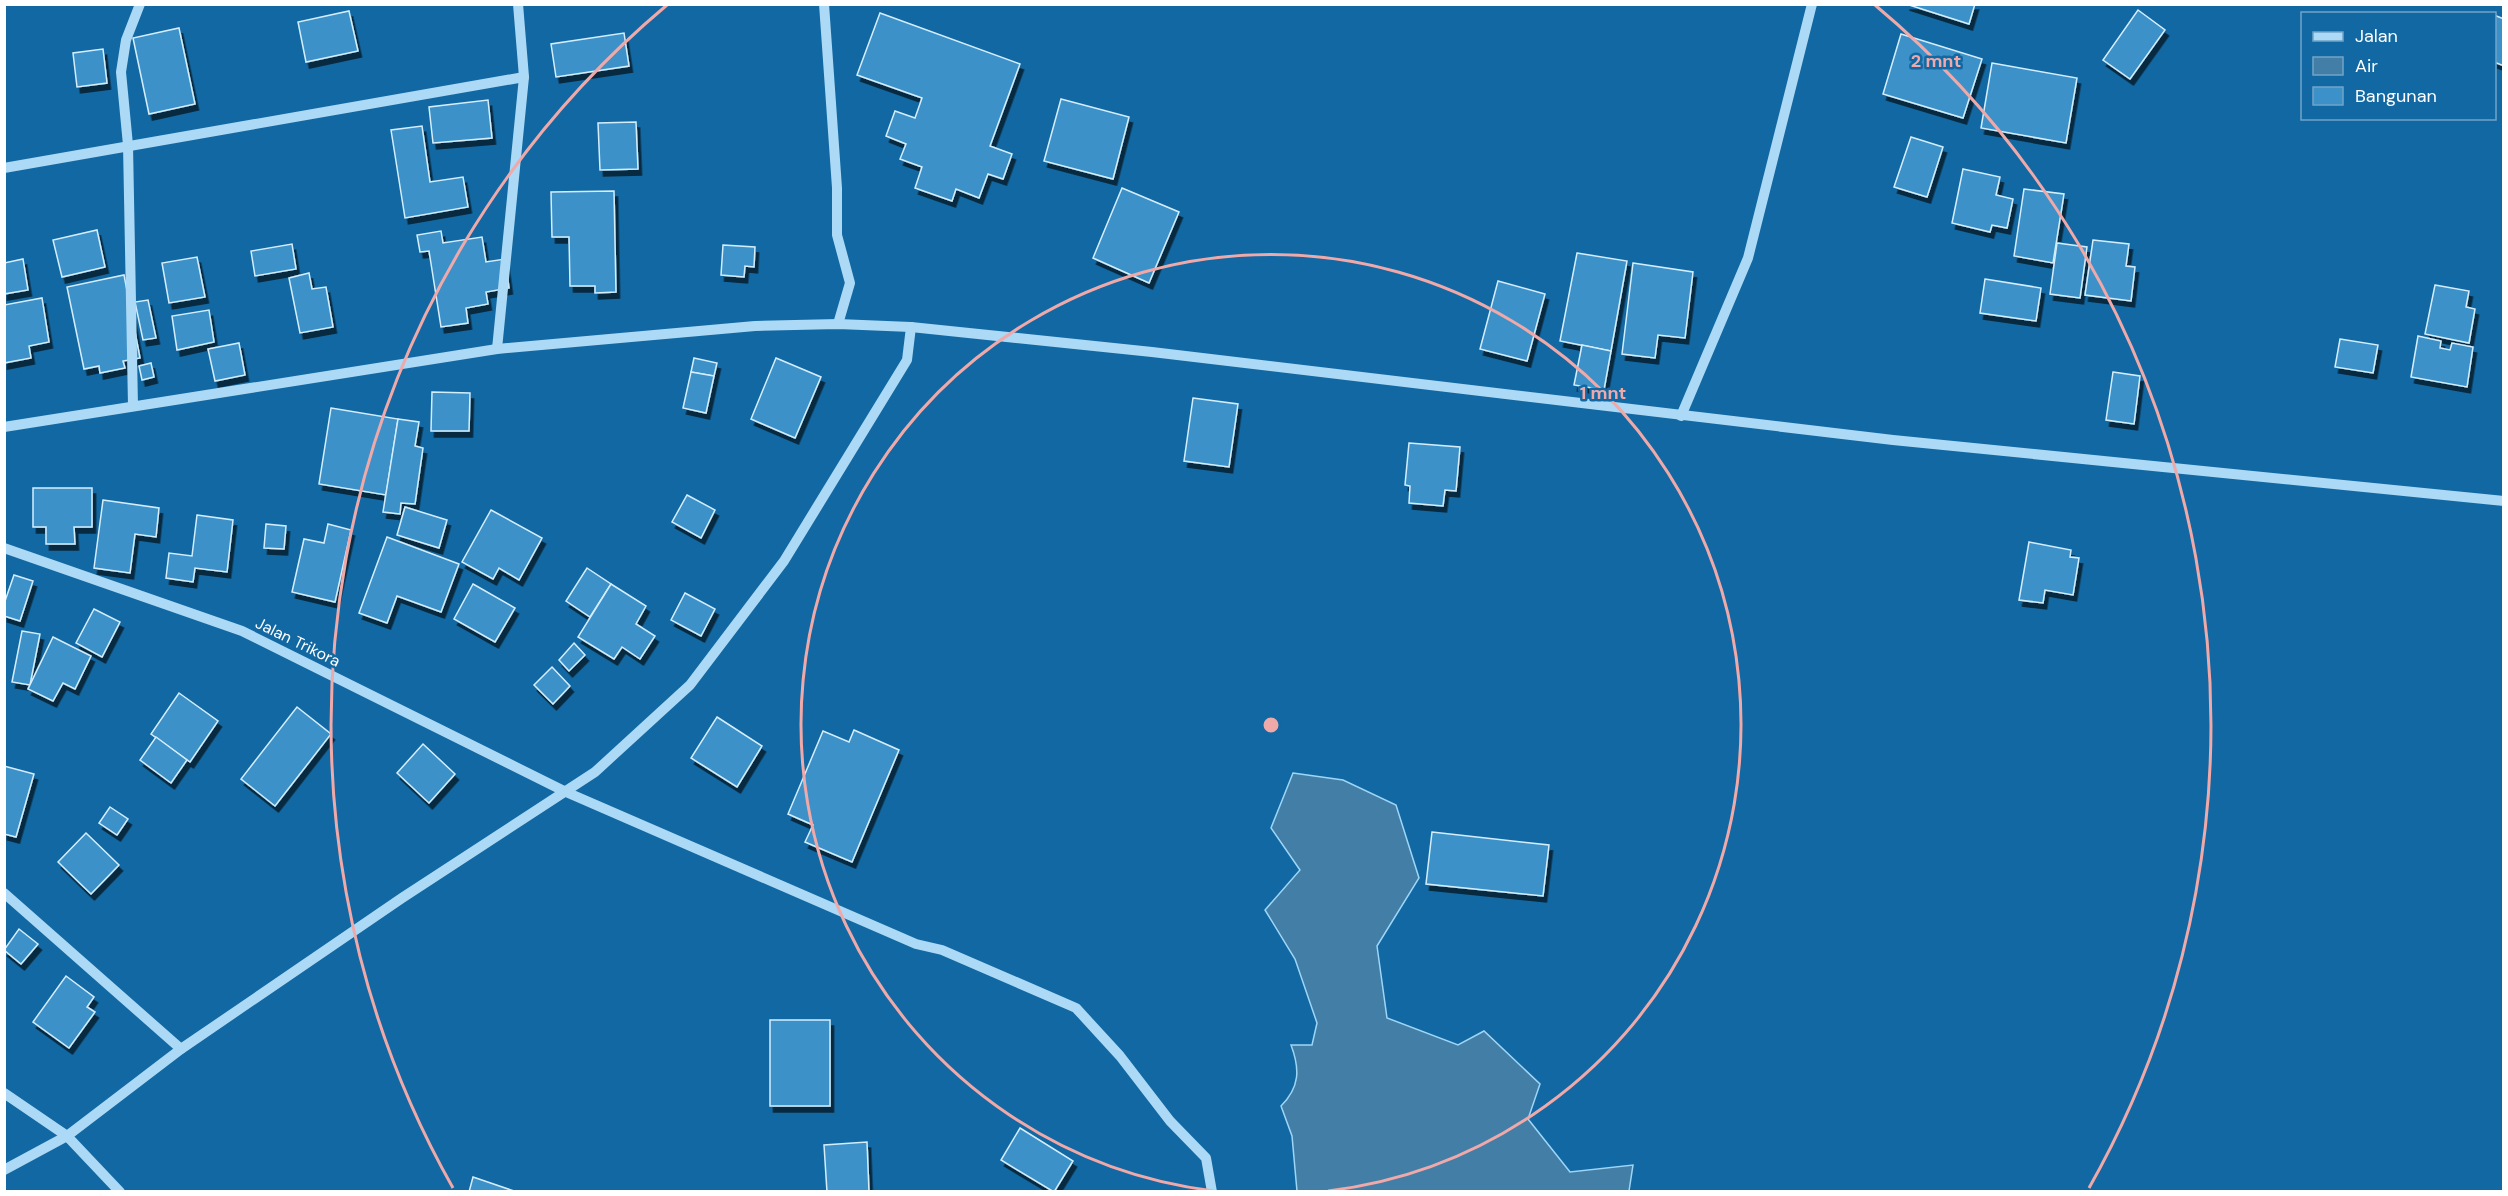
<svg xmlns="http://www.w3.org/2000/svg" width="2508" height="1196" viewBox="0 0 2508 1196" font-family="'DM Sans',sans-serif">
<defs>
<filter id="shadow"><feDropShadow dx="3.5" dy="6" stdDeviation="0" flood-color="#0009"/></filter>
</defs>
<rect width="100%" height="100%" fill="#1268a2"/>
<path fill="#437ea6" stroke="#9ed6f8" stroke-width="1.5" d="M1293,773L1343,780L1396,805L1419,878L1377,946L1387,1018L1458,1045L1484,1031L1540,1084L1528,1119L1570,1172L1633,1165L1629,1191H1297L1292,1136L1281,1106C1300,1087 1300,1069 1291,1045H1312L1317,1023L1295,959L1265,910L1300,870L1271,828Z"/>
<g fill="#3b91c8" stroke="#d5eefe" stroke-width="1.5" filter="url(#shadow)">
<path d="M1906,4H1975L1969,24Z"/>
<path d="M2138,10L2165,30L2130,79L2103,60Z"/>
<path d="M349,11L358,51L306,62L298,22Z"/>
<path d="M880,13L1020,64L990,146L1012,154L1003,179L988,174L979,198L956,189L952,201L915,188L922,167L900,159L906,144L886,136L895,111L915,118L922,98L857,75Z"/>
<path d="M2494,15L2504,19V66L2494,62Z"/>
<path d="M179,28L195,104L149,114L133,38Z"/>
<path d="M624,33L629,66L556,77L551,44Z"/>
<path d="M1901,34L1982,59L1963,118L1883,94Z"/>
<path d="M103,49L107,83L77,87L73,53Z"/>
<path d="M1992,63L2077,78L2066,143L1981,128Z"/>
<path d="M1061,99L1129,117L1113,179L1044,161Z"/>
<path d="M488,100L492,138L433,143L429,107Z"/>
<path d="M636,122L638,169L600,170L598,123Z"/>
<path d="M422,126L430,182L463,177L468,207L405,218L391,130Z"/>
<path d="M1911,137L1943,147L1927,197L1894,187Z"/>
<path d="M1963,169L2000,177L1996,195L2013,199L2007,228L1992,225L1990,232L1952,223Z"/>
<path d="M1122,188L1179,212L1149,283L1093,258Z"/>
<path d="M2024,189L2064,194L2053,263L2014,256Z"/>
<path d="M614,191L616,292L595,293V286H570L569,237H552L551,192Z"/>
<path d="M97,230L105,267L62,277L53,240Z"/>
<path d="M441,231L443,243L482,237L486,262L505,259L509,288L486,292L488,304L466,308L468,323L441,327L429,251L420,252L417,235Z"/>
<path d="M2093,240L2129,244L2126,266L2135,267L2131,301L2085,295Z"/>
<path d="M2057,243L2087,247L2080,298L2050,294Z"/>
<path d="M292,244L296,269L255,276L251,251Z"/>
<path d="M723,245L755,247L754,267L745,266L744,277L721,275Z"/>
<path d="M1577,253L1627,261L1611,351L1560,341Z"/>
<path d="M197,257L205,297L169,303L162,263Z"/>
<path d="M23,259L28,290L4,294V263Z"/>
<path d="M1633,263L1693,272L1685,338L1658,335L1655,358L1622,354Z"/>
<path d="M309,273L312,289L326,287L333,327L300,333L289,278Z"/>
<path d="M124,275L140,358L123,361L125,368L100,373L99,366L84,369L67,287Z"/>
<path d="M1985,279L2041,288L2036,321L1980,313Z"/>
<path d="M1498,281L1545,294L1527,361L1480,349Z"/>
<path d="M2435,285L2469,291L2466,307L2475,309L2469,343L2425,334Z"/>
<path d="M42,298L49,342L29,346L31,358L4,363V305Z"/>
<path d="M148,300L156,338L143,340L135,302Z"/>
<path d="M209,310L214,342L177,350L172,316Z"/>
<path d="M2418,336L2441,341L2440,348L2450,350L2452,343L2473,347L2467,387L2411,377Z"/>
<path d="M2340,339L2378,345L2373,373L2335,367Z"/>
<path d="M239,343L245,375L215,381L208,349Z"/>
<path d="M1582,345L1611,351L1604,390L1574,385Z"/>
<path d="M694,358L717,363L714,376L691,372Z"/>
<path d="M776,358L821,377L795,438L751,419Z"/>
<path d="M151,363L154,377L142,380L139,366Z"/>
<path d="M691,372L714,376L706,413L683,408Z"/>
<path d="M2113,372L2140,376L2134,424L2106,420Z"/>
<path d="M432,392L470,393L469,431H431Z"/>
<path d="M1193,398L1238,404L1229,467L1184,461Z"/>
<path d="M331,408L398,419L386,495L319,484Z"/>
<path d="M398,419L419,422L415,446L423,448L415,504L401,503L400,514L383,512Z"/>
<path d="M1409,443L1460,447L1456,491L1445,490L1443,506L1409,503L1410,486L1405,485Z"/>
<path d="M33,488H92V527H74L75,544H46V527H33Z"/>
<path d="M687,495L715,510L701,538L672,522Z"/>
<path d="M103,500L159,508L156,537L135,534L130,573L94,568Z"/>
<path d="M405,507L447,520L439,548L397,535Z"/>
<path d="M491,510L542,538L519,580L499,568L493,579L462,562Z"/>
<path d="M197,515L233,520L227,572L195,568L193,582L166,578L169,553L192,556Z"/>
<path d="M266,524L286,526L284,549L264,548Z"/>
<path d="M328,524L351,530L335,602L292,592L304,539L324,543Z"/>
<path d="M387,537L459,564L441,612L397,596L387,623L359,613Z"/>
<path d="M2029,542L2071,550L2070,557L2079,558L2073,595L2045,590L2043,603L2019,600Z"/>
<path d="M587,568L611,584L590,617L566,601Z"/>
<path d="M14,575L33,581L20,621L4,616V604Z"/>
<path d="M473,584L515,608L495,642L454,619Z"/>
<path d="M611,584L646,606L636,624L655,636L640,659L622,647L614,659L578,637Z"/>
<path d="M685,593L715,609L701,636L671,620Z"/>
<path d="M94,609L120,622L102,657L76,643Z"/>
<path d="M22,631L40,634L30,685L12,682Z"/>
<path d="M53,637L91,656L75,689L63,683L53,701L28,689Z"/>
<path d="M574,643L585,655L569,671L559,660Z"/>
<path d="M552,667L570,686L553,704L534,685Z"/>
<path d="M179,693L218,721L190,762L151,734Z"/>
<path d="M297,707L331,734L275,806L241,779Z"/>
<path d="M717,717L762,746L737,787L691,758Z"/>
<path d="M854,730L899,750L852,862L805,842L813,825L788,814L823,731L849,742Z"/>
<path d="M156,737L187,760L171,783L140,760Z"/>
<path d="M423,744L455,774L429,803L397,773Z"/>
<path d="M4,766L34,774L16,837L4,834Z"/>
<path d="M110,807L128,819L117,835L99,823Z"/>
<path d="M1432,832L1549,845L1543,896L1426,884Z"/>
<path d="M86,833L119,865L91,894L58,862Z"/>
<path d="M19,929L38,944L21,964L4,950Z"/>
<path d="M66,976L94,997L87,1007L95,1012L69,1048L33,1022Z"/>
<rect x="770" y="1020" width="60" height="86"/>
<path d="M1020,1128L1073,1161L1054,1192L1001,1160Z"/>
<path d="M867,1142L869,1192H827L824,1145Z"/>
<path d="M473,1177L517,1192H469Z"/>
</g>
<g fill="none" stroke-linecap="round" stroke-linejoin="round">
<g stroke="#acd9f5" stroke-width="10">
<path d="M824,4L837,188V235L850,283L838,324"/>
<path d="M4,168L524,77"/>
<path d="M497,349L524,77L518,4"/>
<path d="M133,406L128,145L121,72L126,40L140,4"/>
<path d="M1681,416L1748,258L1812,4"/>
<path d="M4,427L497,349L755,326L838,324L911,327L1152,352L1893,440L2504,501"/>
<path d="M4,548L242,631L566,792L916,944L942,950L1076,1008L1120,1056L1170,1121L1206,1158L1212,1192"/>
<path d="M4,893L181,1049"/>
<path d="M4,1093L67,1136L120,1192"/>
<path d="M4,1170L67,1136L181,1049L402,898L595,772L690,685L784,561L907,360L911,327"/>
</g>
</g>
<g fill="none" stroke="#efa9a9" stroke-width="3">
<path d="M1214 1191A470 470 0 1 1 1328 1191"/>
<path d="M453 1188A940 940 0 0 1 667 5M1875 5A940 940 0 0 1 2089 1188"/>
</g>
<g text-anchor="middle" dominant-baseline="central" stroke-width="5" stroke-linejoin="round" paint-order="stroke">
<g font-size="16" fill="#fff" stroke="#1268a2">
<text transform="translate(298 642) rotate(26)">Jalan Trikora</text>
</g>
</g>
<circle cx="1271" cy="725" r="9" fill="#efa9a9" stroke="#1268a2" stroke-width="3"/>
<g font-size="18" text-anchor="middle" font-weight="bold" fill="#efa9a9" stroke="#1268a2" stroke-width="5" stroke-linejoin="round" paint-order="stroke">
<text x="1936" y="67">2 mnt</text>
<text x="1603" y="399">1 mnt</text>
</g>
<rect width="2508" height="1196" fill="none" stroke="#ffffff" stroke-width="12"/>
<rect x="2301" y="12" width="195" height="108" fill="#1268a2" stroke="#71a4c7" stroke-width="1.5"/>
<rect x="2313" y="32" width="30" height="9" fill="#acd9f5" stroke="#71a4c7" stroke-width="1.5"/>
<text x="2355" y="42" font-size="18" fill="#ffffff">Jalan</text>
<rect x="2313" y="57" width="30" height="18" fill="#437ea6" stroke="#71a4c7" stroke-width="1.5"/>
<text x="2355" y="72" font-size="18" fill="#ffffff">Air</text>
<rect x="2313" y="87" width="30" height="18" fill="#3b91c8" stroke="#71a4c7" stroke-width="1.5"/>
<text x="2355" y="102" font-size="18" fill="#ffffff">Bangunan</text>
</svg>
